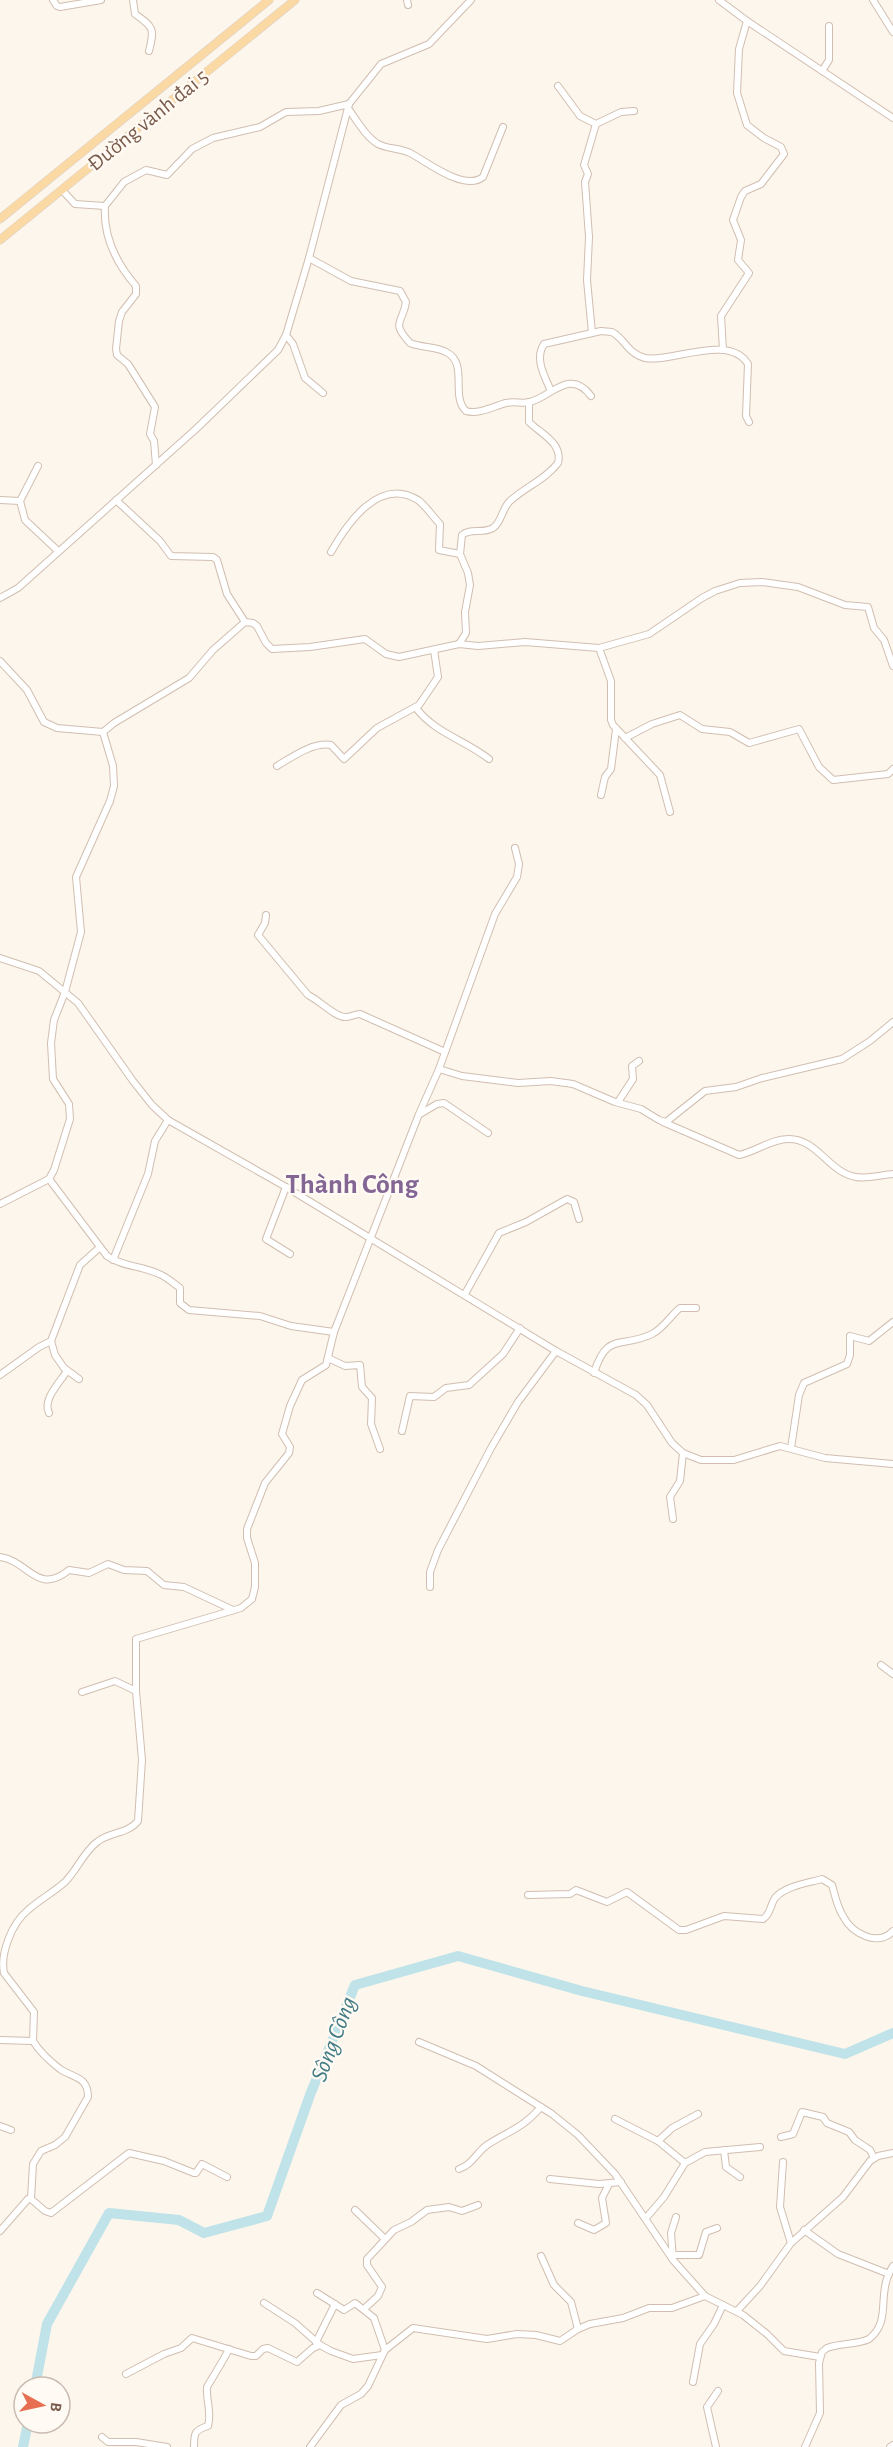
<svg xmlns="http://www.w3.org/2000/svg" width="893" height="2447" font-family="'Alegreya Sans',sans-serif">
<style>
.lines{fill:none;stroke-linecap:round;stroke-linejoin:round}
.river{stroke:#bfe3e8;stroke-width:10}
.minor-casing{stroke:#d1beb0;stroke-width:8}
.major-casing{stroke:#dad1cd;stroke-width:9}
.minor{stroke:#fff;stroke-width:6}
.major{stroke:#fbd9a5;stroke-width:8}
.labels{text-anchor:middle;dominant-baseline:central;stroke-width:4.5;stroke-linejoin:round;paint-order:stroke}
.street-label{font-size:22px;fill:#7a5c4d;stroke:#fffaf3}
.water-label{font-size:24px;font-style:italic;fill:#437c86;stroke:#fffaf3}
.district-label{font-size:28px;font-weight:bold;fill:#846695;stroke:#fffaf3}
</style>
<rect width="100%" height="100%" fill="#fdf6ec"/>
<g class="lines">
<g class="river">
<polyline points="35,2387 47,2324 109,2213 179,2220 204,2233 267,2216 310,2095 355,1985 458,1956 582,1991 845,2054 893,2033"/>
<polyline points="23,2447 28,2423"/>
</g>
<g class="minor-casing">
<g id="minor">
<polyline points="53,0 57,6 60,7 101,0"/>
<path d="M 133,0 L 135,14 C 153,27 155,28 149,51"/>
<polyline points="407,0 408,5"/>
<polyline points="719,0 747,21 893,118"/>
<polyline points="873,0 893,32"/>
<polyline points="822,71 829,60 829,26"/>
<polyline points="558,86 580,116 596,124 621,112 634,111"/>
<path d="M 347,107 C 356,119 365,136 378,144 C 387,149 400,148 410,153 C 426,161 464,192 483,177 L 503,127"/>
<polyline points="62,190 75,204 105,206 124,182 146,170 167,175 192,149 213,138 260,127 286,112 319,111 349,104"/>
<path d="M 105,206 C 103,236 117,264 136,286 L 136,294 L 122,312 L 119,321 L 116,349 L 117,355 L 128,364 L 155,407 L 150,434 L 154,441 L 156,465"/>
<path d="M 309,258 L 351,281 L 400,291 L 406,302 C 403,324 390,321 410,343 C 422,348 435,346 446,352 C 469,363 450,396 466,411 C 479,415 494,406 506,403 C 514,401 522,404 530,402 C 552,396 570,368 591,396"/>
<polyline points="592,333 587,280 589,237 585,182 588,174 584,165 596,124"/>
<polyline points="286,335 293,344 305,378 323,393"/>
<polyline points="723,350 721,316 749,273 738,260 741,240 733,220 741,197 745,191 761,184 784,154 781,147 764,138 747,125 737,93 739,49 747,21"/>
<path d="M 551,391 C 545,377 534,359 544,344 L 601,331 L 612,332 C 625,339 628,354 645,358 C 671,363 729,333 748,364 L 746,416 L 749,422"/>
<polyline points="0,500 20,501 38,466"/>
<polyline points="116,500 160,541 171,556 213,557 217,560 227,594 245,622"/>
<polyline points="20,501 25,520 58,551"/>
<path d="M 331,552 C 347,524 379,476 418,500 C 426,506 433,517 440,524 L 439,550 L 460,554"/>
<polyline points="0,598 18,588 196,429 278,350 286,335 309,258 349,104 381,64 429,44 471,0"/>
<path d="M 459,644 L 466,633 L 465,612 L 470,585 L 468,573 L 460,554 L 462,535 C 470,528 483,534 493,528 C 502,522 502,508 510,501 C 525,487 545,480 558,463 C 563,443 541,434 529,422 L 529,402"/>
<polyline points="599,648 611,681 611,720 613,725 660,775 670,812"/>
<polyline points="0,661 27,690 44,722 57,728 103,732 114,723 189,678 213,650 245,622 253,623 257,626 266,643 272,649 310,647 365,639 386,654 399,657 459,644 478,646 525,642 599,648 649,634 702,598 715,591 740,583 762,582 798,587 845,605 868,607 874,628 884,640 893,666"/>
<path d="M 416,708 C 435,733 465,740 489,759"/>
<polyline points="625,738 652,724 680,715 702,729 730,732 749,743 799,729 819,767 833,780 888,774 893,769"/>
<path d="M 277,766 C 292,757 313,742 331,745 L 344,759 L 377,728 L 419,705 L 438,677 L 434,650"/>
<polyline points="601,795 605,777 611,769 616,729"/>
<path d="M 266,915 L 265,923 L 258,935 L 308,995 C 319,1000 336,1018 346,1017 C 351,1017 355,1014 360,1014 L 445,1052"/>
<polyline points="0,958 39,971 78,1003 133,1081 152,1105 168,1120 286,1187 556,1351 636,1395 647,1405 672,1443 683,1453 701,1460 734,1460 780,1446 825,1458 893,1464"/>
<polyline points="439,1069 462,1076 518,1083 551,1081 573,1084 615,1102 641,1109 659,1120 666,1122 705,1091 736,1087 762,1078 842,1059 870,1041 893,1022"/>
<polyline points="618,1102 633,1079 632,1066 639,1061"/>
<polyline points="420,1114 437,1104 444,1103 488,1133"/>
<path d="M 663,1122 L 739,1155 C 755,1152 771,1139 788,1139 C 817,1138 829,1173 856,1177 C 867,1179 881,1175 893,1174"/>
<path d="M 49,1179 L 107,1256 C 123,1267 143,1266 159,1274 C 167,1277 173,1283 180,1288 L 180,1303 L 189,1310 L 260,1316 L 291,1326 L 334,1332"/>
<polyline points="286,1187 266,1239 290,1254"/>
<polyline points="0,1204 49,1179 54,1170 70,1119 69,1104 53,1079 51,1043 54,1020 65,992 81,932 76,877 110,801 114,786 113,766 103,732"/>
<polyline points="113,1260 148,1174 155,1141 168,1120"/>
<polyline points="465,1294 499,1233 526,1222 567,1199 574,1202 579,1219"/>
<polyline points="328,1358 345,1366 360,1365 362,1387 372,1398 371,1424 380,1449"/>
<path d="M 594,1373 C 607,1331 621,1349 652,1334 C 664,1328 670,1316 680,1308 L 696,1308"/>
<polyline points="0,1375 39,1347 51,1341"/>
<polyline points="79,1379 64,1368 55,1355 51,1341 80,1265 99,1248"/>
<path d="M 49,1413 C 42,1400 60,1382 67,1371"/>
<polyline points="402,1431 410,1396 434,1397 446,1388 469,1385 503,1354 520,1328"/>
<polyline points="791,1448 799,1395 804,1383 847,1364 850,1355 850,1336 869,1341 893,1322"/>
<polyline points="673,1519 670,1497 680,1481 683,1453"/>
<path d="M 0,1557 C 29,1561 37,1596 69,1570 L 89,1573 L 108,1564 L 124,1570 L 147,1571 L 164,1585 L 184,1587 L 233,1610"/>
<polyline points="430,1587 430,1572 438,1550 491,1448 518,1402 556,1351"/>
<polyline points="881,1665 893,1674"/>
<polyline points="82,1692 115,1681 136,1691"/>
<path d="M 528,1895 L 570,1894 L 576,1890 L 607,1902 L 627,1892 L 679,1930 L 686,1930 L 724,1916 L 763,1919 C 771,1914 770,1905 775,1898 C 785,1886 808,1883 822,1879 L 832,1885 C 835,1895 837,1907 843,1916 C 852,1934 878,1947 893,1931"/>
<polyline points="0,2040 33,2041"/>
<polyline points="419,2042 476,2066 552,2114 578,2135 615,2174 673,2260 705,2296 743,2315 767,2334 784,2351 820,2357"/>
<polyline points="615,2119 658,2141 685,2163"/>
<polyline points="0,2126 11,2130"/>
<polyline points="781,2137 793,2134 802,2112 823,2117 827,2123 849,2132 855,2140 870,2150 874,2158"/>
<polyline points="658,2141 672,2128 698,2114"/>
<polyline points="724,2150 726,2167 740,2177"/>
<polyline points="783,2162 780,2207 791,2243"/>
<path d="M 459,2169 C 472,2165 476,2153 487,2145 C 510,2130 522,2129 541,2107"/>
<polyline points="550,2179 599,2184 621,2182"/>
<path d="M 31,2199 L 33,2164 L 41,2151 L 55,2145 L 65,2137 L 88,2097 C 88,2076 73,2078 60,2069 C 51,2062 39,2051 33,2041 L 34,2012 L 4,1973 C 0,1953 12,1923 28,1910 C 39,1900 54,1892 65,1882 C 77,1870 83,1853 97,1842 C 109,1832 128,1834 138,1821 L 142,1760 L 136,1691 L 136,1639 L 241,1608 L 252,1599 L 255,1587 L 255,1563 L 247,1538 L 247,1529 L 265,1483 L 289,1453 L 290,1447 L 282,1434 L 290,1406 L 302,1380 L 326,1365 L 334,1332 L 419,1114 L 439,1069 L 495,914 L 517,877 L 519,864 L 515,848"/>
<polyline points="355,2210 385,2239"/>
<polyline points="646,2218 664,2197 685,2163 705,2152 760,2147"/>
<polyline points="578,2223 594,2230 606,2223 602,2198 609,2184"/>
<polyline points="804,2230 838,2254 889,2274"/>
<polyline points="0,2231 28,2199 31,2199 45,2211 51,2213 129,2153 164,2161 194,2173 196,2173 202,2164 227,2177"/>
<polyline points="672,2255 699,2255 706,2232 717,2228"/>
<polyline points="541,2256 554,2285 571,2302 578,2329"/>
<polyline points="673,2259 671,2233 676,2217"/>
<polyline points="317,2293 344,2310 355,2303 374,2318 385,2350"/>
<polyline points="264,2303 295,2323 320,2345 331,2351 353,2359 382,2355"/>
<polyline points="364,2309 378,2296 382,2287 367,2265 367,2259 394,2230 411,2222 427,2210 449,2207 462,2211 478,2205"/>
<polyline points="737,2311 760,2286 791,2243 843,2197 870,2161 878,2156 893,2153"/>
<polyline points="316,2342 335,2304"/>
<polyline points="126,2374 164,2354 181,2348 192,2338 251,2356 256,2356 263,2349 268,2348 297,2362 313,2348 320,2345"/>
<polyline points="693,2382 700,2344 714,2324 723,2305"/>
<polyline points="102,2437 108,2442 136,2442 167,2447"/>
<path d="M 194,2447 C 194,2434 194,2430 208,2426 C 212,2413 206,2400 207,2387 C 208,2385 226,2356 229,2349"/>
<polyline points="310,2447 341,2405 361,2394 368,2386 385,2350 413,2328 487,2339 517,2334 536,2335 560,2341 578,2329 590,2324 623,2318 649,2308 672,2308 705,2296"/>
<polyline points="716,2447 707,2407 718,2391"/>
<path d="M 805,2447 L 820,2413 L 819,2363 L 822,2352 L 827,2348 C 840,2343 856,2345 869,2339 C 893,2320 875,2294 893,2266"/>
<polyline points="890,2447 893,2445"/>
</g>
</g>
<g class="major-casing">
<g id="major">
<polyline points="0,219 269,0"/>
<polyline points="0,240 295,0"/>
</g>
</g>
<use href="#minor" class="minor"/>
<use href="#major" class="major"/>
</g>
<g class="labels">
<g class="street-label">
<text transform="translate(148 120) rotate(-39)">Đường vành đai 5</text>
</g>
<g class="water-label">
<text transform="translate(334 2039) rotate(-69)">Sông Công</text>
</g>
<g class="district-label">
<text x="352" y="1185">Thành Công</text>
</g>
</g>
<g transform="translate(42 2405) rotate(98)"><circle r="28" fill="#fffaf3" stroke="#cabbb1" stroke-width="1.5"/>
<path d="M0-4.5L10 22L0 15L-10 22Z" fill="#e76f51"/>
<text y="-9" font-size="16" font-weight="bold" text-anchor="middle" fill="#7a5c4d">B</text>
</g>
</svg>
